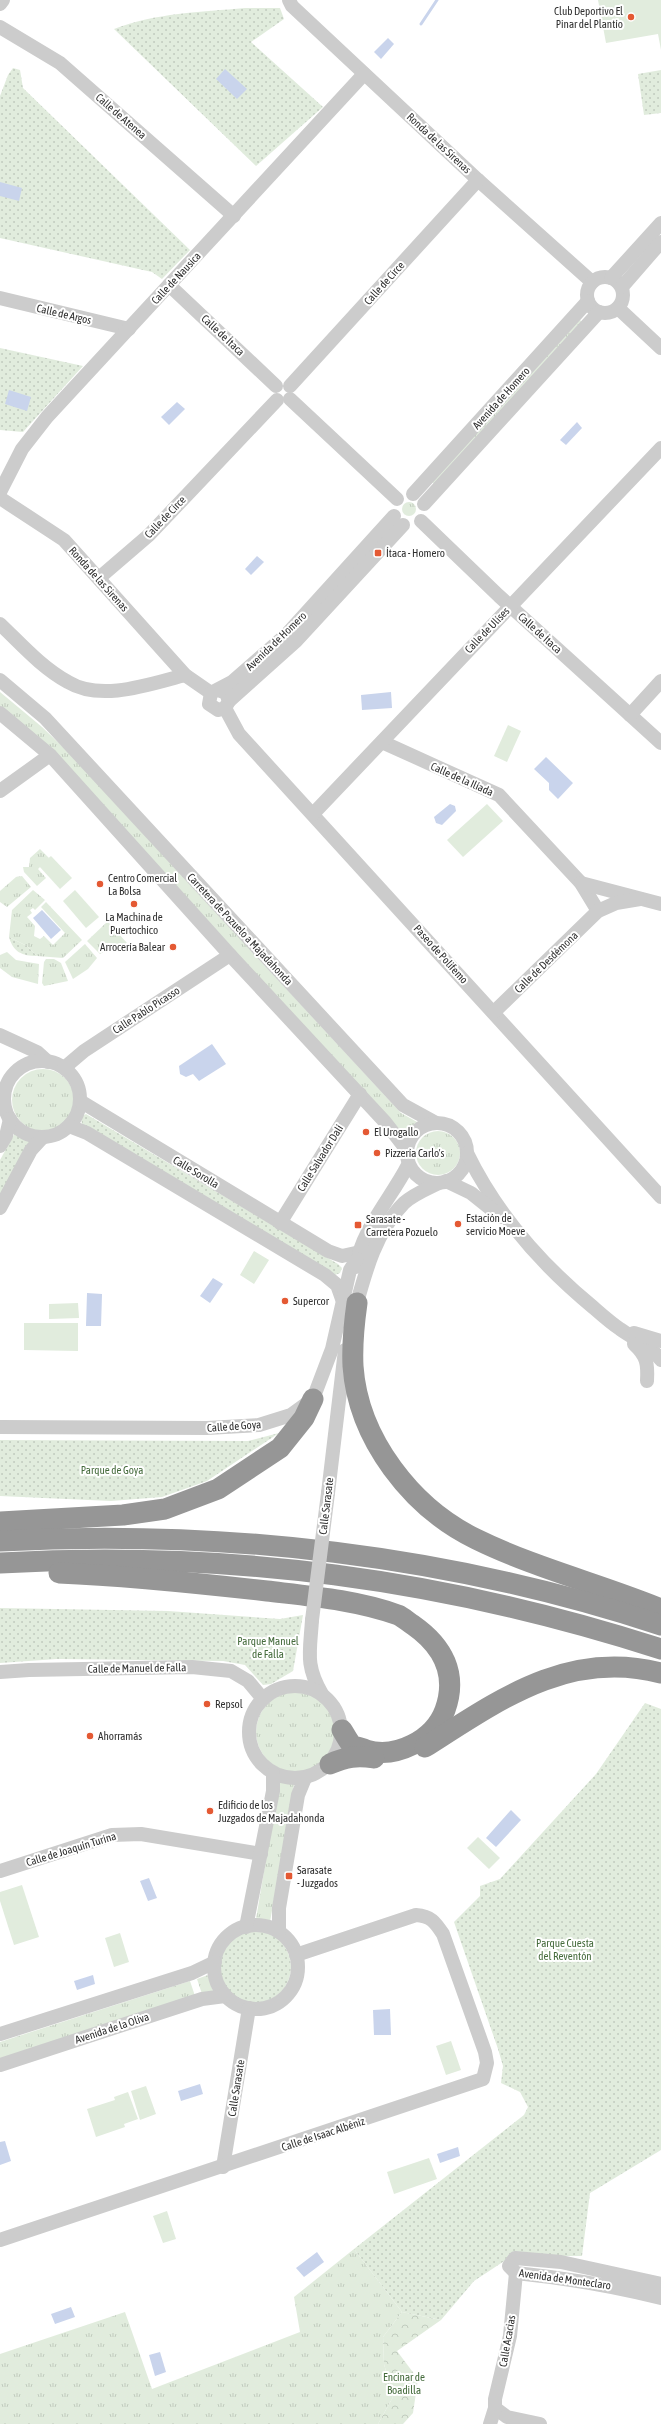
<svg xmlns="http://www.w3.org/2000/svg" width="661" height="2424" font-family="'Asap Condensed',sans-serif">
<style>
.grass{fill:url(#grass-tufts)}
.forest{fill:url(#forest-crowns)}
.park{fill:url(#park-dots)}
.pitch{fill:#e1ecdd}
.water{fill:#c9d4ec}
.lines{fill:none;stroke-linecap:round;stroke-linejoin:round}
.stream{stroke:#c9d4ec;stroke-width:3}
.minor{stroke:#ccc;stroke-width:14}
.highway{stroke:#969696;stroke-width:21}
.minor-bridge{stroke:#ccc;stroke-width:14}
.poi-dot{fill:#e45933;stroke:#fff;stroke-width:1.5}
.labels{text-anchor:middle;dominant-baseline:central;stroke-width:4;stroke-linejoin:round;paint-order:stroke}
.poi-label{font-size:11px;fill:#2f2f2f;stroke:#fff;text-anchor:start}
.street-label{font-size:11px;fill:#2f2f2f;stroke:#fff}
.park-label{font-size:11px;fill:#456b3c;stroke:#fff}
</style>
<defs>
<pattern id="grass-tufts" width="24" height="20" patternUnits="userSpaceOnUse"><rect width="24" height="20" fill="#e1ecdd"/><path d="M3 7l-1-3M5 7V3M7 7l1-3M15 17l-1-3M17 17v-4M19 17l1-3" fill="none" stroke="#c1cbbe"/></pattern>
<pattern id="forest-crowns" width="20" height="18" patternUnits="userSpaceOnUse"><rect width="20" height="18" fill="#e1ecdd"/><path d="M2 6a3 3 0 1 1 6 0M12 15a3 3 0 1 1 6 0" fill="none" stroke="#c1cbbe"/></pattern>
<pattern id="park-dots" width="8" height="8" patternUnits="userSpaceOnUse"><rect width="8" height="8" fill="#e1ecdd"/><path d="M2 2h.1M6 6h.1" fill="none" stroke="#c1cbbe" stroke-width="1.8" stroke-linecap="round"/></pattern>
</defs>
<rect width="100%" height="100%" fill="#fff"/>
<g class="grass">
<polygon points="580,320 582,322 434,484 432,482"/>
<circle cx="409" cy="509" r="7"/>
<polygon points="0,692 42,727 67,751 401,1113 417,1122 404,1135 0,707"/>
<polygon points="40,849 49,858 38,869 46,878 37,886 24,872 23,867 29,867 30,858"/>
<polygon points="22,876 31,887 7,907 0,902 0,891 16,877"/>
<polygon points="33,890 45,900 35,910 33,908 30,910 32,913 27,917 35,926 34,936 40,939 44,936 53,945 65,933 41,907 46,902 82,940 63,958 37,956 27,946 9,937 12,910"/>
<polygon points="106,923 109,923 127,943 119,950 109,949 100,954 87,941"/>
<polygon points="85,944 97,958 88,969 73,979 65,962"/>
<polygon points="7,952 16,960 39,964 38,984 12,977 0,968 0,955"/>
<polygon points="54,959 61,963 68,981 44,986 42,983 44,962 46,959"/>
<circle cx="43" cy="1100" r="31"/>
<circle cx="438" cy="1153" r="22"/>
<circle cx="296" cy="1732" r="40"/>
<polygon points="279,1782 294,1784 270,1922 256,1919"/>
<polygon points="208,1975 213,1991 202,1994 197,1979"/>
<polygon points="190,1981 195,1996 0,2060 0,2042"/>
<polygon points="354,2249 402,2312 383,2337 384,2364 393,2397 378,2424 0,2424 0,2354 125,2312 152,2389 300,2332 294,2297"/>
</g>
<polygon class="forest" points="402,2312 441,2320 397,2351 418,2379 413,2413 403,2424 378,2424 393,2397 384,2364 383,2337"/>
<g class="park">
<path d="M 245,8 L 280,8 L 284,19 L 251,42 L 323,107 L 256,166 L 114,29 C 155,13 201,12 245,8 Z"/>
<polygon points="13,68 20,70 23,88 190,250 162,279 152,272 0,238 0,96 8,75"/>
<polygon points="661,70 661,113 644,115 638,74"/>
<polygon points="0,348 83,366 23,432 0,430"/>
<path d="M 9,937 L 27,946 L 37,956 C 22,956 13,952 9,937 Z"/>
<polygon points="86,1114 338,1264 342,1268 340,1273 335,1275 82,1124 81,1117"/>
<polygon points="15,1133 30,1141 0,1197 0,1160"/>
<polygon points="279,1433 207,1481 162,1497 111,1501 0,1496 0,1440 248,1441"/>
<polygon points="0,1608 168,1611 280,1619 303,1615 293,1671 271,1684 263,1685 245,1665 223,1661 57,1659 0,1663"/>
<polygon points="645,1703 661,1709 661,2150 590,2193 582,2256 512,2256 474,2281 441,2320 402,2312 354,2249 524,2115 528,2107 520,2092 501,2083 503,2066 498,2049 454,1922 480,1896 480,1886 500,1879 596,1774"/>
<circle cx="255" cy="1967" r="36"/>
</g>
<g class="pitch">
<polygon points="598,0 661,0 661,50 658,34 606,43"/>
<polygon points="508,725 521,731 507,762 494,756"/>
<polygon points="487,804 503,821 463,857 447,840"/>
<polygon points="51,856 72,878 60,889 39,866"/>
<polygon points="75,890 99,917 86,928 63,901"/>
<polygon points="254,1251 269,1260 254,1284 240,1275"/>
<polygon points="78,1303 79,1318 49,1319 49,1304"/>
<polygon points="24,1323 78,1323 78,1351 24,1350"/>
<polygon points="478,1837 500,1858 489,1869 467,1848"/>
<polygon points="22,1885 39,1937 14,1945 0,1901 0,1892"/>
<polygon points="120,1933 129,1962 114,1967 105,1938"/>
<polygon points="451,2041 461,2070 446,2075 436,2046"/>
<polygon points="146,2086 156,2114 140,2120 131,2091"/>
<polygon points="128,2092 138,2119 124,2124 125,2127 96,2137 87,2109 115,2100 114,2097"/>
<polygon points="429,2158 437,2179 394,2194 387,2172"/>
<polygon points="167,2211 176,2239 163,2243 153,2216"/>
</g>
<g class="water">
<polygon points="388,38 394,44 381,59 374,52"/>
<polygon points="225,69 247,89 237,99 216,79"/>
<polygon points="0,182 22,188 19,201 0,196"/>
<polygon points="9,390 31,397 27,411 5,404"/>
<polygon points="177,402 185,409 169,425 161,417"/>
<polygon points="577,422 582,428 566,445 560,440"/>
<polygon points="257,556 264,562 251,575 245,569"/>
<polygon points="391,692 392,708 362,710 361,695"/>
<polygon points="546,757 573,783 558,799 549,790 549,783 534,769"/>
<polygon points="450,804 455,806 456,811 442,825 436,823 434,817"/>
<polygon points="42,910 61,930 51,939 33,918"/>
<polygon points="212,1044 226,1064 199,1081 193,1074 186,1077 180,1074 179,1066"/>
<polygon points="213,1278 223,1284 210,1303 200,1296"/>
<polygon points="87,1293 102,1294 101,1326 86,1326"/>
<polygon points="511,1810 521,1820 496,1847 486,1838"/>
<polygon points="149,1878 157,1898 148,1901 140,1881"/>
<polygon points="93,1975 95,1984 77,1990 74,1981"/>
<polygon points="390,2009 391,2035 374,2035 373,2010"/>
<polygon points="200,2084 203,2094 181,2101 178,2091"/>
<polygon points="5,2141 11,2161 0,2165 0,2142"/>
<polygon points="458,2147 460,2156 440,2163 437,2154"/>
<polygon points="317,2252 324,2262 304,2277 296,2268"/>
<polygon points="71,2307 75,2317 55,2324 51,2314"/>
<polygon points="160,2352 166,2372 155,2376 149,2355"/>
</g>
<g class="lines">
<polyline class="stream" points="421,24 437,0"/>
<g class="minor">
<polyline points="289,0 292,6 478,180 592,282"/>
<polyline points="0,4 3,0"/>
<polyline points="0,27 60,63 234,216"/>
<circle cx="605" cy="295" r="18"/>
<polyline points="611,278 661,223"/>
<polyline points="169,285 276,386"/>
<polyline points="622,287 661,242"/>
<polyline points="0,298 129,329"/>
<polyline points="618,308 661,348"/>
<polyline points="290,386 478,180"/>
<polyline points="290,399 397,499"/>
<polyline points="0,492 22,449 47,417 364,74"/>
<polyline points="413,494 588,301"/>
<polyline points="0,498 64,540 185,675 211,693"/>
<polyline points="424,504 599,312"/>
<polyline points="421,521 499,596 661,743"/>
<polyline points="99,578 149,535 277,400"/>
<path d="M 0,624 C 21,644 42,668 68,682 C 101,702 150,684 185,675"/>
<polyline points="0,680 45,718 403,1105 434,1122"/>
<polyline points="218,690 226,693 229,701 225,708 218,710 209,704 211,693 232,682 287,634 394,516"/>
<polyline points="229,701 296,641 403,525"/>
<polyline points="225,708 239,734 661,1197"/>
<polyline points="0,713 50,755 230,955 385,1122 406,1149"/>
<polyline points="630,715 661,681"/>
<polyline points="382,742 499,795 581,883 598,911"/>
<polyline points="0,791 50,755"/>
<polyline points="313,814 661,448"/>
<polyline points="581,883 661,904"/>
<polyline points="494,1012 598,911 616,903 640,899"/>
<polyline points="0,1035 37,1052 48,1062"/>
<circle cx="42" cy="1099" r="38"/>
<polyline points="64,1068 84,1051 230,955"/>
<polyline points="80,1101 328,1251 342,1256 360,1252"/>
<circle cx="437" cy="1153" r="30"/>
<polyline points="69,1126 87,1133 325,1275 337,1285 342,1299"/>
<polyline points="0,1146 6,1136 10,1119"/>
<path d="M 467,1153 C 496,1213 543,1266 594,1308 C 602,1315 611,1323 620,1329 C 634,1339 651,1346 661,1360"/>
<polyline points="446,1181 471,1193 501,1217"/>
<polyline points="0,1208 31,1150 43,1137"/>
<polyline points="280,1223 360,1094"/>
<path d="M 356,1267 C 361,1230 392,1197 408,1165"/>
<path d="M 355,1310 C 365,1273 376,1231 404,1203 C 414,1194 427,1189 439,1183"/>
<polyline points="634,1333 661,1341"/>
<path d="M 634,1344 C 647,1356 648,1364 647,1381"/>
<polyline points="0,1427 207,1428 259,1425 291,1415 313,1399 332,1349 350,1270 357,1259"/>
<polyline points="328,1493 345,1350"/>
<path d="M 312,1620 C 310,1652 305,1665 322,1694"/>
<polyline points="0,1672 29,1670 192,1667 231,1671 248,1681 263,1699"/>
<circle cx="295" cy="1732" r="46"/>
<polyline points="0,1871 112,1835 141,1834 261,1854"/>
<circle cx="256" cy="1967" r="42"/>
<polyline points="246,1927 273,1791 273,1774"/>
<polyline points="279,1932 279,1908 298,1795 305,1778"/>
<polyline points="0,2034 192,1973 215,1962"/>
<polyline points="0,2065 202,1999 225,1996"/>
<polyline points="223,2167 249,2008"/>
<path d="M 0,2240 L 483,2079 L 487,2063 L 485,2052 L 443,1934 C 435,1922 431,1916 416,1915 L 296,1955"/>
<polyline points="516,2273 510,2336 495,2399 495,2408 507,2417 540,2424"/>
<path d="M 661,2284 L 561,2262 L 515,2258 L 509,2266 L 516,2273 C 565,2278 613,2286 661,2298"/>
<polyline points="490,2424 495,2408"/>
</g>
<g class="highway">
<path d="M 357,1303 C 354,1324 352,1345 353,1366 C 358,1439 412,1508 476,1539 C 535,1568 600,1584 661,1609"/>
<polyline points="0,1522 123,1515 165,1509 218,1489 280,1448 304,1418 313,1399"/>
<path d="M 0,1541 C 223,1529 449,1555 661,1625"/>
<path d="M 0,1563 C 228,1550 444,1579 661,1649"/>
<path d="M 59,1573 C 129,1576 196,1583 267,1591 C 309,1596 357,1600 398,1615 C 403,1617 408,1622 413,1625 C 443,1646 458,1674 445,1710 C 434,1740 396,1759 366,1750 C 362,1748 355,1747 352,1745 C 348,1741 345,1734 342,1730"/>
<path d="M 425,1747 C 499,1700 568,1649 661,1673"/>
<path d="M 330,1764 C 346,1757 357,1755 374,1758"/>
</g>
<polyline class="minor-bridge" points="312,1620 328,1493"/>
</g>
<g class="poi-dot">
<circle cx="631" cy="17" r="4"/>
<rect x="374" y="549" width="8" height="8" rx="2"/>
<circle cx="100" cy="884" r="4"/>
<circle cx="134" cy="904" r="4"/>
<circle cx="173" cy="947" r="4"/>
<circle cx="366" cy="1132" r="4"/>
<circle cx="377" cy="1153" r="4"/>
<circle cx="458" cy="1224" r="4"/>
<rect x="354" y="1221" width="8" height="8" rx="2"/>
<circle cx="285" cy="1301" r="4"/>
<circle cx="207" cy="1704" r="4"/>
<circle cx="90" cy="1736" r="4"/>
<circle cx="210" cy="1811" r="4"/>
<rect x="285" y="1872" width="8" height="8" rx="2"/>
</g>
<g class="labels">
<g class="poi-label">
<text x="623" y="11" text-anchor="end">Club Deportivo El<tspan x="623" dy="13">Pinar del Plantío</tspan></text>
<text x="386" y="553">Ítaca - Homero</text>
<text x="108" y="878">Centro Comercial<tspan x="108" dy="13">La Bolsa</tspan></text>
<text x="134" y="917" text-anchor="middle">La Machina de<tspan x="134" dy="13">Puertochico</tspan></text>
<text x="165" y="947" text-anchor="end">Arrocería Balear</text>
<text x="374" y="1132">El Urogallo</text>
<text x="385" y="1153">Pizzería Carlo's</text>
<text x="466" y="1218">Estación de<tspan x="466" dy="13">servicio Moeve</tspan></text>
<text x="366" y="1219">Sarasate -<tspan x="366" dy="13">Carretera Pozuelo</tspan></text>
<text x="293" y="1301">Supercor</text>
<text x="215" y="1704">Repsol</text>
<text x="98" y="1736">Ahorramás</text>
<text x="218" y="1805">Edificio de los<tspan x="218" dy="13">Juzgados de Majadahonda</tspan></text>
<text x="297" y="1870">Sarasate<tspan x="297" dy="13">- Juzgados</tspan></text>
</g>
<g class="street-label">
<text transform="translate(121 116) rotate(41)">Calle de Atenea</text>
<text transform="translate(439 143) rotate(43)">Ronda de las Sirenas</text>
<text transform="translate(176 278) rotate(-47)">Calle de Nausica</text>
<text transform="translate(384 283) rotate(-48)">Calle de Circe</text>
<text transform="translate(64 314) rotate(13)">Calle de Argos</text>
<text transform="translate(223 335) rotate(43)">Calle de Ítaca</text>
<text transform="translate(501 398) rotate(-48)">Avenida de Homero</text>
<text transform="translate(165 517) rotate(-46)">Calle de Circe</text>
<text transform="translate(99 579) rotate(48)">Ronda de las Sirenas</text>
<text transform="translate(487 630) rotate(-46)">Calle de Ulises</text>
<text transform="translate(540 633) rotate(42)">Calle de Ítaca</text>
<text transform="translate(276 641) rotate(-44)">Avenida de Homero</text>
<text transform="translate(462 779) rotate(24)">Calle de la Ilíada</text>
<text transform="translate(240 929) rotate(47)">Carretera de Pozuelo a Majadahonda</text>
<text transform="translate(441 954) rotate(48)">Paseo de Polifemo</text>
<text transform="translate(546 962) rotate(-44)">Calle de Desdémona</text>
<text transform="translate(146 1010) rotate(-33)">Calle Pablo Picasso</text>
<text transform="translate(320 1158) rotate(-58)">Calle Salvador Dalí</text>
<text transform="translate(196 1172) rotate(31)">Calle Sorolla</text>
<text transform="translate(234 1426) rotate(-4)">Calle de Goya</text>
<text transform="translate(326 1506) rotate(-83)">Calle Sarasate</text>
<text transform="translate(137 1668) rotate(-1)">Calle de Manuel de Falla</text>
<text transform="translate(71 1849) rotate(-17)">Calle de Joaquín Turina</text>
<text transform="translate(112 2028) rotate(-18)">Avenida de la Oliva</text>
<text transform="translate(236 2088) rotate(-81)">Calle Sarasate</text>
<text transform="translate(323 2134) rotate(-18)">Calle de Isaac Albéniz</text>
<text transform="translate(565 2279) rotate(8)">Avenida de Monteclaro</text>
<text transform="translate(507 2341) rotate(-80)">Calle Acacias</text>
</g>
<g class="park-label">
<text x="112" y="1470">Parque de Goya</text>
<text x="268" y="1641">Parque Manuel<tspan x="268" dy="13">de Falla</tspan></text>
<text x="565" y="1943">Parque Cuesta<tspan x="565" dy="13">del Reventón</tspan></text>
<text x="404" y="2377">Encinar de<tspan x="404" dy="13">Boadilla</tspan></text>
</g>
</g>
</svg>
